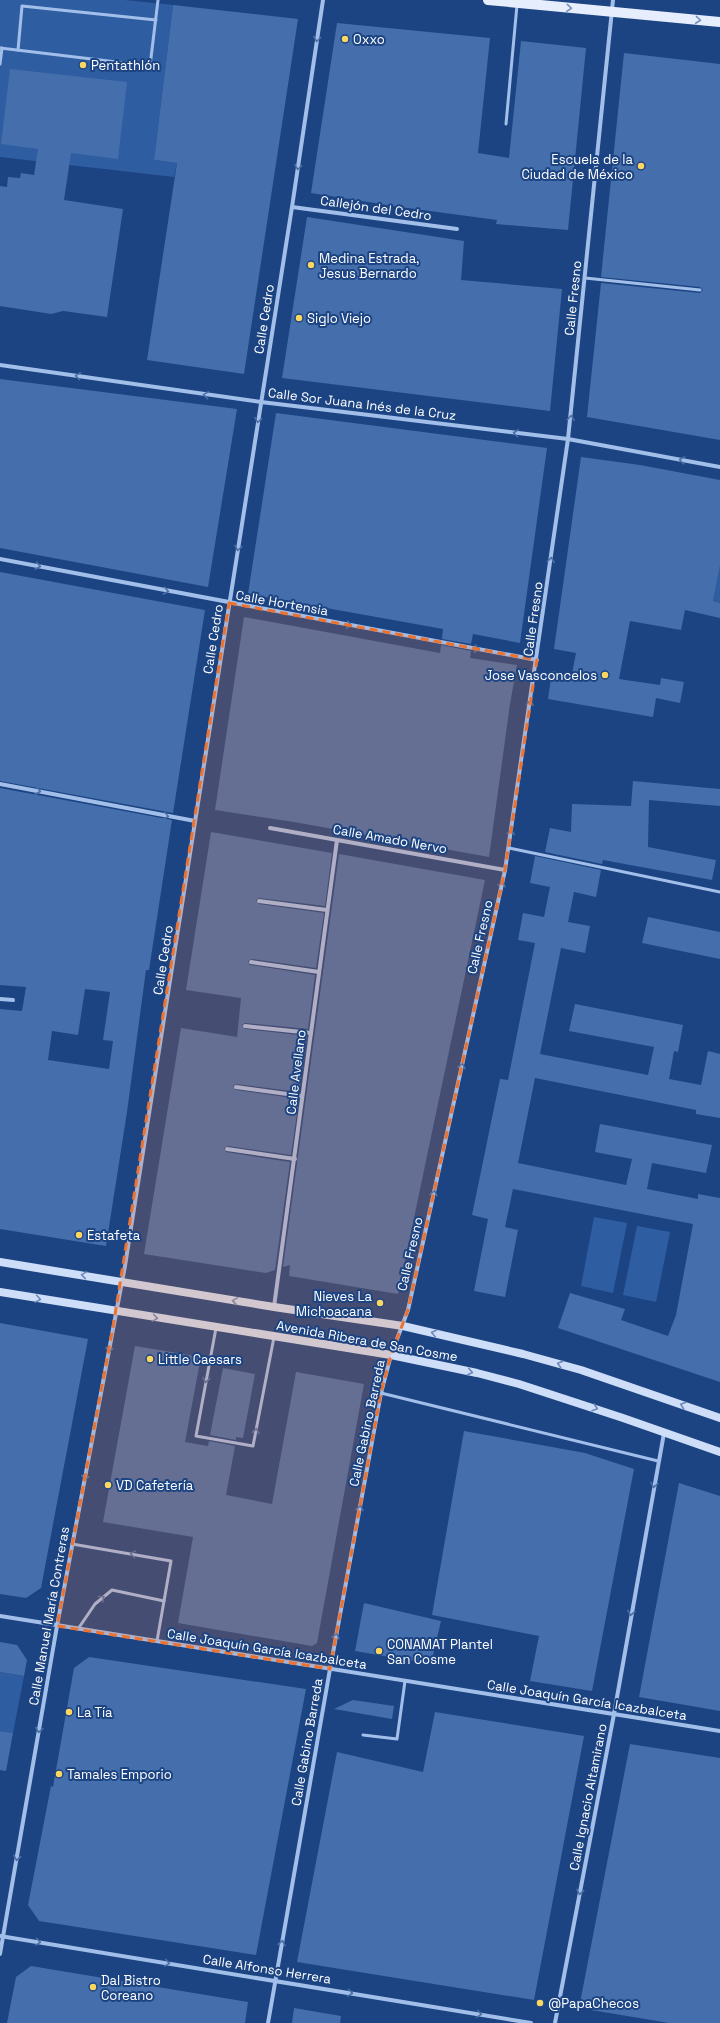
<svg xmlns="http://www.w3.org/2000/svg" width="720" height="2023" font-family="'Space Grotesk',sans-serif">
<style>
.green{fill:#2f5da2}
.building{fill:#446eac;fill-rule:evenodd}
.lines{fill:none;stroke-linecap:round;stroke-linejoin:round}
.lane{stroke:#a2bfea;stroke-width:3}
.street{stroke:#a2bfea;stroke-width:4}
.secondary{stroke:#cedef8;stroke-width:8}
.primary{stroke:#e6eefe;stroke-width:10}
.oneway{stroke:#7790ba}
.oneway2{stroke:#4b6fa7}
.oneway3{stroke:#6c89b8}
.marked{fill:#eb7230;fill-opacity:0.2;stroke:#eb7230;stroke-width:3;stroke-dasharray:8 5;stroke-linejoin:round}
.poi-dot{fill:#fbd660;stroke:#1c4483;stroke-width:1.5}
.labels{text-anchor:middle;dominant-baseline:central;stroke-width:4;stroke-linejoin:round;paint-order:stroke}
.poi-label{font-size:13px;fill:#fff;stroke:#1c4483;text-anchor:start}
.street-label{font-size:13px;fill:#fff;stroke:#1c4483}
</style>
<rect width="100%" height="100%" fill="#1c4483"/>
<g class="green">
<polygon points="0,0 125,0 173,5 154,160 177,163 174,177 0,157"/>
<polygon points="720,566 720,603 713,601"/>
<polygon points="594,1217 627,1223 613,1293 581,1286"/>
<polygon points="637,1226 670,1232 656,1302 623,1295"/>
<polygon points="0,1672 24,1676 13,1733 0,1731"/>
</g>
<g class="building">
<polygon points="173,5 298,19 244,374 147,360 177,163 154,160"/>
<polygon points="337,23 490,38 478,153 509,158 521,41 586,48 568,230 496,224 497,220 400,207 311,193"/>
<polygon points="624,53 720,64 720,440 587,417 601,283 700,293 703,290 700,287 601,277"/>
<polygon points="10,69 127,82 118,159 71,153 64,200 123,209 107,317 63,311 51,314 0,306 0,186 7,187 8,177 20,178 21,173 34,175 38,149 1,144"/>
<polygon points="307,217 464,241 461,280 562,289 550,411 282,378"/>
<polygon points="0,379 237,409 208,587 0,548"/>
<polygon points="276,413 547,448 520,643 473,634 471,644 442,639 443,629 248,594"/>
<polygon points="581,457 640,465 720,480 720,566 713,601 720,603 720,618 685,610 681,630 630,621 619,679 660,685 661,678 684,682 680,703 656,698 653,717 548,699 552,671 572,674 576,653 554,649"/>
<polygon points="0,572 205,610 173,813 0,781"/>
<polygon points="244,617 440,653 441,645 471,651 470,658 517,665 510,704 489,857 294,822 215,810"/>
<polygon points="633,781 720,789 720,806 649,800 648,847 716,860 712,880 603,860 602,864 545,852 550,828 571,832 572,804 631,806"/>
<path d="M 0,788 L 172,820 L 149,970 L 146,970 L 127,1112 L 106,1246 L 0,1229 L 0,1009 L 22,1011 L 26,987 L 0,985 ZM 85,989 L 110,992 L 103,1040 L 113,1041 L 109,1069 L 48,1060 L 52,1031 L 78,1035 Z"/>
<polygon points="211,832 332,853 325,906 259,898 256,900 259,904 324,913 316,968 252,959 248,961 250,965 315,975 308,1029 245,1023 242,1025 245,1029 307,1036 299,1092 236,1084 233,1086 236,1090 299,1099 291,1155 228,1146 224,1148 226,1152 290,1162 275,1270 266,1273 144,1254 181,1028 237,1037 241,998 186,990"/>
<polygon points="339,854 485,880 398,1294 289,1276 290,1265 283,1267"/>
<polygon points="535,856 601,870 596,897 574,892 568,922 590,926 585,953 561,948 540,1054 648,1075 654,1047 569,1031 575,1004 683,1025 678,1052 674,1051 669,1079 701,1085 708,1051 720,1054 720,1118 696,1114 696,1110 535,1078 518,1163 626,1185 632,1159 595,1152 600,1124 712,1145 706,1173 652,1163 647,1189 698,1199 698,1194 720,1198 720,1382 558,1328 570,1293 625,1309 621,1320 668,1336 676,1315 693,1224 513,1189 505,1227 518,1230 505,1297 474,1291 488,1219 472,1215 500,1079 508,1080 535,943 518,940 523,913 544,917 550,887 530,883"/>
<polygon points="648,917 720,932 720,959 642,943"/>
<polygon points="0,1323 88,1339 41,1588 26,1598 0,1594"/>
<polygon points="135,1346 201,1357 185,1442 208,1446 209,1441 235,1446 226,1495 272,1504 296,1372 364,1384 317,1643 312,1646 178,1623 193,1537 103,1522"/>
<polygon points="223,1368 255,1374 243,1438 236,1437 236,1440 210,1435"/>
<polygon points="464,1431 585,1453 634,1469 592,1691 530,1681 539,1636 432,1615"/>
<polygon points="679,1483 720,1496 720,1711 639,1697"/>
<polygon points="364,1603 441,1621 431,1664 355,1651"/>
<polygon points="0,1642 17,1645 27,1660 24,1676 0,1672"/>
<polygon points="89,1657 306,1689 256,1955 39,1921 28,1905 51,1786 53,1787 74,1668"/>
<polygon points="353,1700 394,1706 392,1719 334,1709"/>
<polygon points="435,1712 584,1736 534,2000 297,1962 337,1752 423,1772"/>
<polygon points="0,1731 13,1733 6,1771 0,1770"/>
<polygon points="630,1744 720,1758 720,2023 669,2023 579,2008"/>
<polygon points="31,1966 248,2002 245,2023 7,2023 16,1977"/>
<polygon points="294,2008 341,2016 340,2023 292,2023"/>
</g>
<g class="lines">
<g class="lane">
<polyline points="0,48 150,66 158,0"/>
<polyline points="18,50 22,6 156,20"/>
<polyline points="0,64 2,48"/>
<polyline points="506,124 517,5"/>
<polyline points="585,278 700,290"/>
<polyline points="509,848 720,892"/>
<polyline points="216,1328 196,1436 253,1446 274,1337"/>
<polyline points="381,1393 658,1461"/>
<polyline points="72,1544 171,1561 157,1641"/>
<polyline points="78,1629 95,1604 112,1590 164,1601"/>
<polyline points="363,1735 397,1739 405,1681"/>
</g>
<g class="street">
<polyline points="292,207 457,229"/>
<polyline points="0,365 261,402 568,439 720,467"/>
<polyline points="0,559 537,660"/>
<polyline points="0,784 195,821"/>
<polyline points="270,828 505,870"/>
<polyline points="259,901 327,910"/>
<polyline points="251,962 319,972"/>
<polyline points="0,999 13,1000"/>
<polyline points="245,1026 311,1033"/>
<polyline points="236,1087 302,1096"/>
<polyline points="227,1149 295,1159"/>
<polyline points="274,1307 337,840"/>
<polyline points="0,1616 720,1731"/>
<polyline points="0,1936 531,2023"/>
<polyline points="0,1954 57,1626 125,1266 292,207 323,0"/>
<polyline points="268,2023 330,1669 381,1393 391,1355 408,1310 505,870 568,439 613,0"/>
<polyline points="555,2023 614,1714 664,1433"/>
</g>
<g class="secondary">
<polyline points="0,1262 274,1307 403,1326 523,1354 581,1370 720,1418"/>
<polyline points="0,1292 391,1355 477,1373 519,1384 623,1418 720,1452"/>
</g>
<polyline class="primary" points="488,0 720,22"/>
</g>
<defs><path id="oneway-chevron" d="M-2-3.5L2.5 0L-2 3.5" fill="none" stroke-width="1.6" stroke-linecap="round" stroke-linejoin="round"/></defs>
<g class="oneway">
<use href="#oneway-chevron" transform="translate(569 8) rotate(5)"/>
<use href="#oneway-chevron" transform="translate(698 20) rotate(6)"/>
</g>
<g class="oneway2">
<use href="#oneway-chevron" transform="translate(317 39) rotate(98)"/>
<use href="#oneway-chevron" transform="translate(298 167) rotate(98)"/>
<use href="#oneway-chevron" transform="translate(78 376) rotate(-172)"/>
<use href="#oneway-chevron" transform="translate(206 395) rotate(-172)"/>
<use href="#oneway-chevron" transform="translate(571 418) rotate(-84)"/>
<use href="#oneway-chevron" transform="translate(258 420) rotate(99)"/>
<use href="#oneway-chevron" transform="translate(516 433) rotate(-173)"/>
<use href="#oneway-chevron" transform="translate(682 460) rotate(-170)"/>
<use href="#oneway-chevron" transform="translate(238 548) rotate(99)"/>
<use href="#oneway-chevron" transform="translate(551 560) rotate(-82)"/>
<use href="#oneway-chevron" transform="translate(38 566) rotate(11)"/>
<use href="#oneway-chevron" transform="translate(166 591) rotate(11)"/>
<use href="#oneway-chevron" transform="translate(349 625) rotate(10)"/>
<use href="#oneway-chevron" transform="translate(477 649) rotate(10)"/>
<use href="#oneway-chevron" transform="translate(530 703) rotate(-82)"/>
<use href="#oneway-chevron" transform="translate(38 791) rotate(11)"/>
<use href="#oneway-chevron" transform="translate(166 816) rotate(11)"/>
<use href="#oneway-chevron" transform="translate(511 832) rotate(-82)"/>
<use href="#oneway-chevron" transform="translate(502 884) rotate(-77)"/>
<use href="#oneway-chevron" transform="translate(462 1066) rotate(-77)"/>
<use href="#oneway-chevron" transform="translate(434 1193) rotate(-77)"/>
<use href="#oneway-chevron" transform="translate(109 1350) rotate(101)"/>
<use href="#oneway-chevron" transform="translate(206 1380) rotate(100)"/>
<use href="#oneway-chevron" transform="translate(256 1431) rotate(-79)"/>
<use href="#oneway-chevron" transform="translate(85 1478) rotate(101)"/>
<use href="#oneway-chevron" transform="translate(654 1485) rotate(100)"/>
<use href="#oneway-chevron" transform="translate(360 1508) rotate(-79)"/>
<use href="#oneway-chevron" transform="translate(133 1554) rotate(-170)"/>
<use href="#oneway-chevron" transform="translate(102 1598) rotate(-39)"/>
<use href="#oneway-chevron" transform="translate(631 1613) rotate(100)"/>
<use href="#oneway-chevron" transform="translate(336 1636) rotate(-79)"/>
<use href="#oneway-chevron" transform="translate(39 1730) rotate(100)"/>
<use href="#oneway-chevron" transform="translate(17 1858) rotate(100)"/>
<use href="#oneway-chevron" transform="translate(580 1892) rotate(101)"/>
<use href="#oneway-chevron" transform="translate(38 1942) rotate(9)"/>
<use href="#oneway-chevron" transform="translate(282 1943) rotate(-80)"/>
<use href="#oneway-chevron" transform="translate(167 1963) rotate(9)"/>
<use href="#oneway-chevron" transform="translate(350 1993) rotate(9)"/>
<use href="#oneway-chevron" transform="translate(479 2014) rotate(9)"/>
</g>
<g class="oneway3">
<use href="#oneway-chevron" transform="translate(84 1275) rotate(-171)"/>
<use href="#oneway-chevron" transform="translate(38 1299) rotate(10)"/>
<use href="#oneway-chevron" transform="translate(235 1301) rotate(-171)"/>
<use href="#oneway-chevron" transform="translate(155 1318) rotate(9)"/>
<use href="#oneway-chevron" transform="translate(434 1333) rotate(-168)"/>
<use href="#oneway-chevron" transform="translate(560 1364) rotate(-164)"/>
<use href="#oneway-chevron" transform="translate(470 1372) rotate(12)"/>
<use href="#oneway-chevron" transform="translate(683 1405) rotate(-161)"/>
<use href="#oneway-chevron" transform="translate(595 1408) rotate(18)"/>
</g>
<path class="marked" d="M 229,603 L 537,660 L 505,870 L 408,1310 L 391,1355 L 381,1393 L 330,1669 L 57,1626 L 113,1327 Z"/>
<g class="poi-dot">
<circle cx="345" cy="39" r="4"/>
<circle cx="83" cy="65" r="4"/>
<circle cx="641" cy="166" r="4"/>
<circle cx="311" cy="265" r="4"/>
<circle cx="299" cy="318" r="4"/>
<circle cx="605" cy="675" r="4"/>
<circle cx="79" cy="1235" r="4"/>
<circle cx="380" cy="1303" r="4"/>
<circle cx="150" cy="1359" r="4"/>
<circle cx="108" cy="1485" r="4"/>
<circle cx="379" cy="1651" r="4"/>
<circle cx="69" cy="1712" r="4"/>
<circle cx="59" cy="1774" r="4"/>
<circle cx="93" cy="1987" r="4"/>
<circle cx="540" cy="2003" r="4"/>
</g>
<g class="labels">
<g class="poi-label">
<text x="353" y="39">Oxxo</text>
<text x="91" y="65">Pentathlón</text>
<text x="633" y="159" text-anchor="end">Escuela de la<tspan x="633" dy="15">Ciudad de México</tspan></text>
<text x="319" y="258">Medina Estrada,<tspan x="319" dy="15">Jesus Bernardo</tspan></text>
<text x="307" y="318">Siglo Viejo</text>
<text x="597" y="675" text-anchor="end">Jose Vasconcelos</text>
<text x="87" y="1235">Estafeta</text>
<text x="372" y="1296" text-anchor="end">Nieves La<tspan x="372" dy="15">Michoacana</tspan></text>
<text x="158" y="1359">Little Caesars</text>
<text x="116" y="1485">VD Cafetería</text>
<text x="387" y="1644">CONAMAT Plantel<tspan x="387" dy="15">San Cosme</tspan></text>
<text x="77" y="1712">La Tía</text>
<text x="67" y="1774">Tamales Emporio</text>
<text x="101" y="1980">Dal Bistro<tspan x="101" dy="15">Coreano</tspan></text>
<text x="548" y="2003">@PapaChecos</text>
</g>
<g class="street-label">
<text transform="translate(376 208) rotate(8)">Callejón del Cedro</text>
<text transform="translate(573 298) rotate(-84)">Calle Fresno</text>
<text transform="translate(264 319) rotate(-81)">Calle Cedro</text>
<text transform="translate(362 404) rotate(7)">Calle Sor Juana Inés de la Cruz</text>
<text transform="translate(282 603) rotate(10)">Calle Hortensia</text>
<text transform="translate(533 619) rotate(-82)">Calle Fresno</text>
<text transform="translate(213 639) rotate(-81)">Calle Cedro</text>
<text transform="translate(390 839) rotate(10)">Calle Amado Nervo</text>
<text transform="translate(480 937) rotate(-77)">Calle Fresno</text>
<text transform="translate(163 960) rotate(-81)">Calle Cedro</text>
<text transform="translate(296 1072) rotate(-83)">Calle Avellano</text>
<text transform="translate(410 1254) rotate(-77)">Calle Fresno</text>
<text transform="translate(367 1341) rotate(10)">Avenida Ribera de San Cosme</text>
<text transform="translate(367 1423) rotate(-78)">Calle Gabino Barreda</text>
<text transform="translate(49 1616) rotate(-80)">Calle Manuel María Contreras</text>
<text transform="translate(267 1649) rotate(9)">Calle Joaquín García Icazbalceta</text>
<text transform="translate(587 1700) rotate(9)">Calle Joaquín García Icazbalceta</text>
<text transform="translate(307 1742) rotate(-80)">Calle Gabino Barreda</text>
<text transform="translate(588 1797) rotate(-79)">Calle Ignacio Altamirano</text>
<text transform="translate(267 1969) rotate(9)">Calle Alfonso Herrera</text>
</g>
</g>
</svg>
